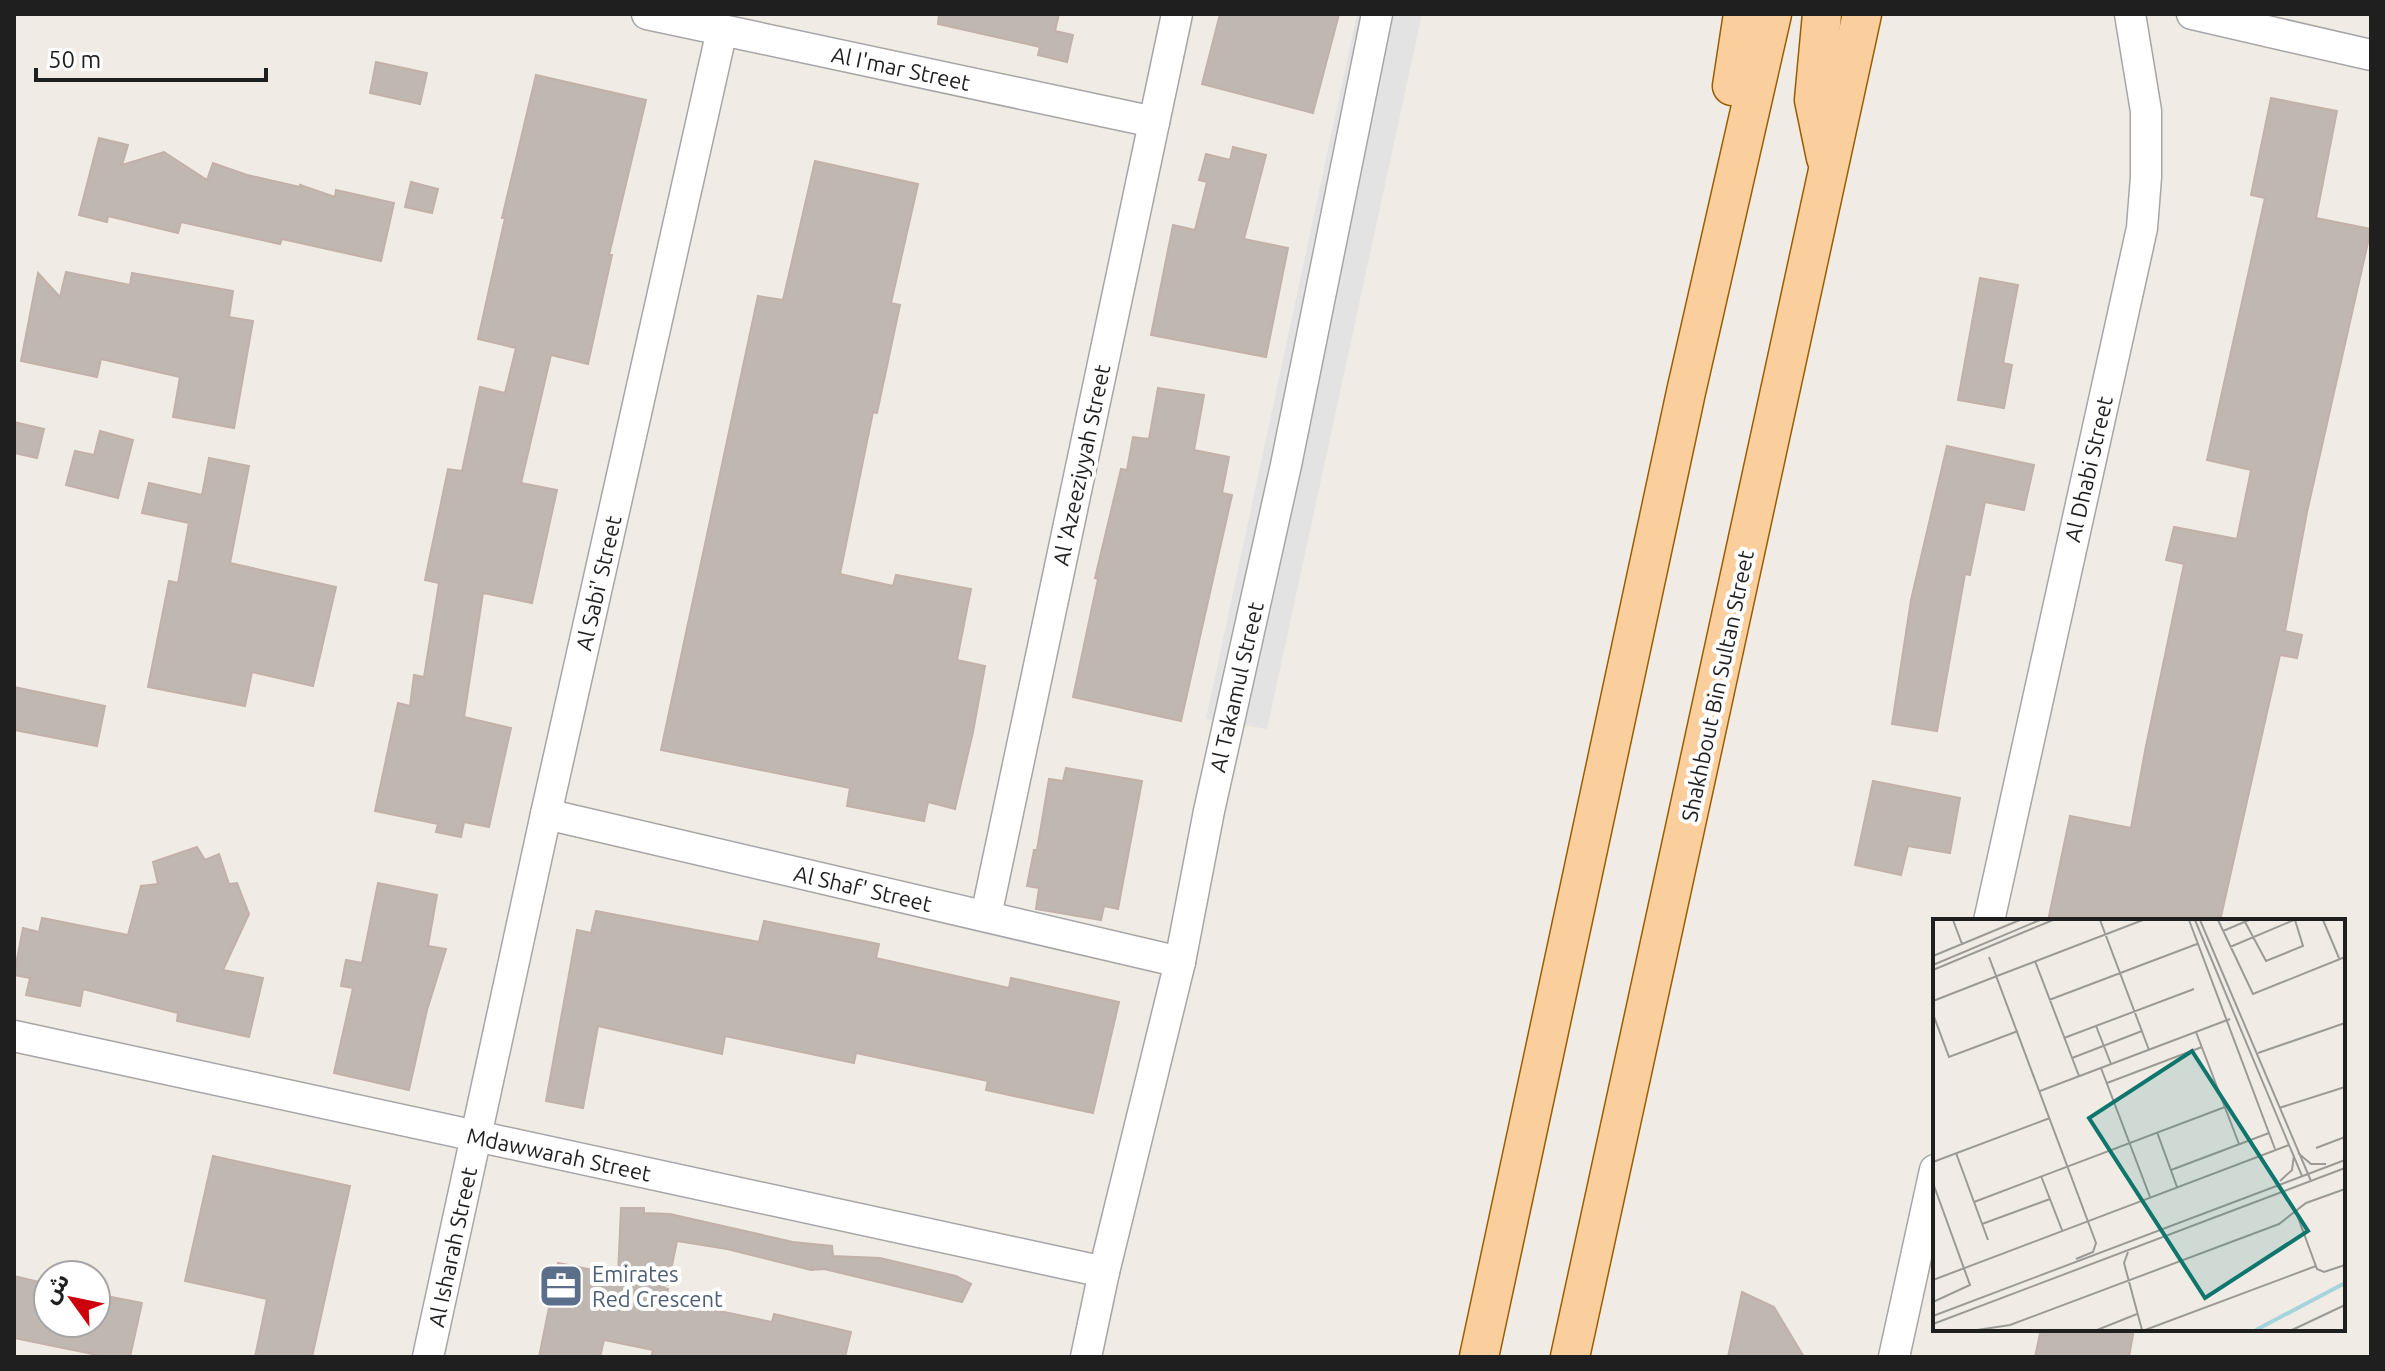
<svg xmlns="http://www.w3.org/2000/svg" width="2385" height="1371" font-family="Ubuntu,'Noto Sans Arabic',sans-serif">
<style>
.parking{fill:#e3e3e3}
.building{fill:#c0b7b1;stroke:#c1b1a8;stroke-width:2}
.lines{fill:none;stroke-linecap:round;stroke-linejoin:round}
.minor-casing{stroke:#a6a6a6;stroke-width:33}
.major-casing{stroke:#995e01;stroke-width:41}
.minor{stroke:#fff;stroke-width:30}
.major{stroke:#fbce9e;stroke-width:38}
.labels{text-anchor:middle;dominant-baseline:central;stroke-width:8;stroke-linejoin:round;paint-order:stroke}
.street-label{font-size:22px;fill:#1f1f1f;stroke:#fff}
.service-label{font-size:22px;fill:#4e5e75;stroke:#fff;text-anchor:start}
.inset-river{fill:none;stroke:#a6d4dd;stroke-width:4}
.inset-road{fill:none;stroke:#9c9a96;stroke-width:2}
.view{fill:#0f766e;fill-opacity:0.15;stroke:#0f766e;stroke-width:4}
.inset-edge{fill:none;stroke:#1f1f1f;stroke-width:4}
</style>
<rect width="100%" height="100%" fill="#f0ece5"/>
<polygon class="parking" points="1357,14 1422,14 1267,729 1206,719"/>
<g class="building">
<polygon points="939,14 1059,14 1055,31 1073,35 1067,62 1038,55 1040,47 938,24"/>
<polygon points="1220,14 1339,14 1313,113 1202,84"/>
<polygon points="376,62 427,73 420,104 370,93"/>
<polygon points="536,75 646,100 609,255 612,255 588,364 551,355 521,483 557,490 532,603 483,593 464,717 511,728 489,827 464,822 461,837 436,832 438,824 375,811 398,703 410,706 414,675 424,677 439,583 425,580 448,469 462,471 480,387 505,393 516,348 478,339 505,218 502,218"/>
<polygon points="2271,98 2337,111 2316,218 2371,229 2307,512 2285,631 2302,635 2297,658 2280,655 2220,921 2048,921 2070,816 2131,828 2145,751 2184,564 2166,560 2174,527 2237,539 2251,470 2207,460 2265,198 2251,195"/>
<polygon points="99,138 128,145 122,165 164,152 207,180 213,163 247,175 300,187 300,185 335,197 336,190 394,203 381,261 282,239 280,244 181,222 178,233 108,216 107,222 79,215"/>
<polygon points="1233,147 1266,155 1244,239 1288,248 1266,357 1151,335 1173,225 1195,230 1207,182 1199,180 1206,154 1230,160"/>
<polygon points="815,161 918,184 891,303 900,305 877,413 873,412 840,574 893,586 896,575 971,589 957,660 985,666 973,732 955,809 928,802 924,821 847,806 850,788 661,750 758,296 783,300"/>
<polygon points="411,182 438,189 432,213 405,207"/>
<polygon points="66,272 130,285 132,273 233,291 229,317 253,321 234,428 173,417 180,377 101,359 97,377 21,361 38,273 60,297"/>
<polygon points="1980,278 2018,285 2003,363 2012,365 2004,408 1958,400"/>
<polygon points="1158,388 1204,395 1194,450 1229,457 1222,493 1232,495 1181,721 1073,697 1098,579 1095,578 1121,469 1127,470 1133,437 1149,439"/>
<polygon points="14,422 44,429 37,458 14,453"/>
<polygon points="100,431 133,440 118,498 66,485 75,451 94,455"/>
<polygon points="1947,446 2034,465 2024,510 1985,502 1970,575 1965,574 1937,731 1892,724 1911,600"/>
<polygon points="209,458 249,466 230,563 336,587 313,686 252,672 245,706 148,687 169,581 178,583 189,523 142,513 149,483 202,495"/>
<polygon points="14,687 105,706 97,746 14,730"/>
<polygon points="1066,768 1142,781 1118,909 1104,906 1101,920 1036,909 1039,888 1027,886 1034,850 1037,850 1049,779 1063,781"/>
<polygon points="1873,781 1960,798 1950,853 1908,846 1901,875 1855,865"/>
<polygon points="197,847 205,860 219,854 229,884 237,883 249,914 223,970 263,978 249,1037 177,1021 178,1013 83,989 80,1006 26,995 30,978 14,975 23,928 39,932 42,918 128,935 141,886 158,884 153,862"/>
<polygon points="378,883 437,895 428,946 446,949 427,1010 409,1090 334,1073 353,988 341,986 346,960 362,963"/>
<polygon points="596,911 759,942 764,921 879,944 876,958 1009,988 1011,978 1119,1002 1093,1113 986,1090 988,1081 856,1053 854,1063 725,1036 722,1054 598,1026 583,1108 546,1101 577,930 591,933"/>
<polygon points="213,1156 350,1186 312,1357 255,1357 267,1299 185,1281"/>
<polygon points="621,1208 644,1208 644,1213 670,1214 793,1242 832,1246 833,1256 880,1258 956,1276 971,1284 962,1302 824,1269 811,1270 727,1249 677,1241 668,1285 658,1286 668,1289 666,1300 772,1322 774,1314 851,1332 845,1357 651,1357 653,1350 604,1340 600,1357 539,1357 558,1263 618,1275"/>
<polygon points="14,1276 48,1284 48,1323 96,1323 96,1294 142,1303 130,1357 107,1357 14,1338"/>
<polygon points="1742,1292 1774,1307 1804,1357 1728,1357"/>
<polygon points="2041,1329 2134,1329 2129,1357 2035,1357"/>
</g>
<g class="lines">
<g class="minor-casing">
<g id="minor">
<polyline points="647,14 1154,122"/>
<polyline points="2192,14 2371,55"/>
<polyline points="546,814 1180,962"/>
<polyline points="986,916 1177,14"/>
<polyline points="1989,921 2142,228 2146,177 2146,111 2130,14"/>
<polyline points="14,1036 1104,1272"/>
<polyline points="428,1357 546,814 722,30"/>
<polyline points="1086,1357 1104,1272 1180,962 1209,811 1286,465 1377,14"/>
<polyline points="1894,1357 1935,1170"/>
</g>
</g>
<g class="major-casing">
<g id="major">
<polyline points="1822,14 1814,100 1826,158"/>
<polyline points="1732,86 1743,14"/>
<polyline points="1479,1357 1686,392 1772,14"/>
<polyline points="1570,1357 1862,14"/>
</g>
</g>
<use href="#minor" class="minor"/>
<use href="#major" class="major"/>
</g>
<defs>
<g id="office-square" transform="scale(2.3)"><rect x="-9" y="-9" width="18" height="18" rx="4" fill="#5c6f8a" stroke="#fff"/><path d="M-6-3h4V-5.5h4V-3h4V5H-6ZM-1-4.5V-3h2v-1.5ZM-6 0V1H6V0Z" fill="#fff"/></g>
</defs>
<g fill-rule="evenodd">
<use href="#office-square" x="561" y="1286"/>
</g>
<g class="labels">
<g class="street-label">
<text transform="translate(901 68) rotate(12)">Al I'mar Street</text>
<text transform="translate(1081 465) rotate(-78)">Al 'Azeeziyyah Street</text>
<text transform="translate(2088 469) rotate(-77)">Al Dhabi Street</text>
<text transform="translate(598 583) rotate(-77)">Al Sabi' Street</text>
<text transform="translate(1717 686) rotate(-78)">Shakhbout Bin Sultan Street</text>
<text transform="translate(1236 687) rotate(-77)">Al Takamul Street</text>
<text transform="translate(863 888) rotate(13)">Al Shaf' Street</text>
<text transform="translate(559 1154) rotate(12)">Mdawwarah Street</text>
<text transform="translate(452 1247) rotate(-78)">Al Isharah Street</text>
</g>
<g class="service-label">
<text x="592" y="1273">Emirates<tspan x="592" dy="25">Red Crescent</tspan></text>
</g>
</g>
<g transform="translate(1933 919)">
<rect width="412" height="412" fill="#f0ece5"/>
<path class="inset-river" d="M 323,411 L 412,364"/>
<path class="inset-road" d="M 20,1 L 29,25M 167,1 L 216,131M 256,1 L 342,230M 262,1 L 369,257M 267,1 L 378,262M 285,1 L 320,75 L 412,38M 311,1 L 333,42 L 370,27 L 362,1M 390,1 L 406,39M 290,12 L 316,1M 297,28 L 361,1M 0,37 L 87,1M 56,38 L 163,324 L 160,333 L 143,340M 102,42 L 146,157M 0,46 L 107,1M 0,51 L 120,1M 64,57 L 210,1M 116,81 L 264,25M 0,82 L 64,57M 0,95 L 16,138 L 85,112M 163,107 L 178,145M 263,113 L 306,225M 131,119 L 261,70M 325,134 L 412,104M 139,139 L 209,112M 168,149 L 217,278M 174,164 L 269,128M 107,172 L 297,100M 346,189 L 412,168M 224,213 L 244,268M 383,229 L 412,218M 23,234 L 55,321M 365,234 L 378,245 L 393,245M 0,243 L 117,199M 238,251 L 336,214M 108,257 L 129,311M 347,262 L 359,251 L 361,236M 0,264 L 37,366 L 0,383M 41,283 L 292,188M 363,293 L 384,350 L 391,353 L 412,346M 49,305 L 117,280M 195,333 L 191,344 L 209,411M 0,361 L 356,226M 0,397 L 412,241M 0,405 L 412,249M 44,411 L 77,406 L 346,305 L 373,284 L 412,270M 164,411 L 204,395M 212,411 L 383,347M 359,411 L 412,386"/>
<path class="view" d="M 259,132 L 375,312 L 272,379 L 156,199 Z"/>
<rect width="412" height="412" class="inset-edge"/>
</g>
<rect width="2385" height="1371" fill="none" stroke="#1f1f1f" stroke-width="32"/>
<g transform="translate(72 1299) rotate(303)"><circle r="38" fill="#ffffff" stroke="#a5a5a5" stroke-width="2"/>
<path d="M0-6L14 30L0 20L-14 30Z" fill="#cd010d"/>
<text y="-12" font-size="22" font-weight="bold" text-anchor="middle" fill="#1f1f1f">ش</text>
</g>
<path d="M36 68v12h230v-12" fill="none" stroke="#1f1f1f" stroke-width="4"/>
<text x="48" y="68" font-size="24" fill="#1f1f1f" stroke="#ffffff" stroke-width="6" paint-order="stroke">50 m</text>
</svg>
